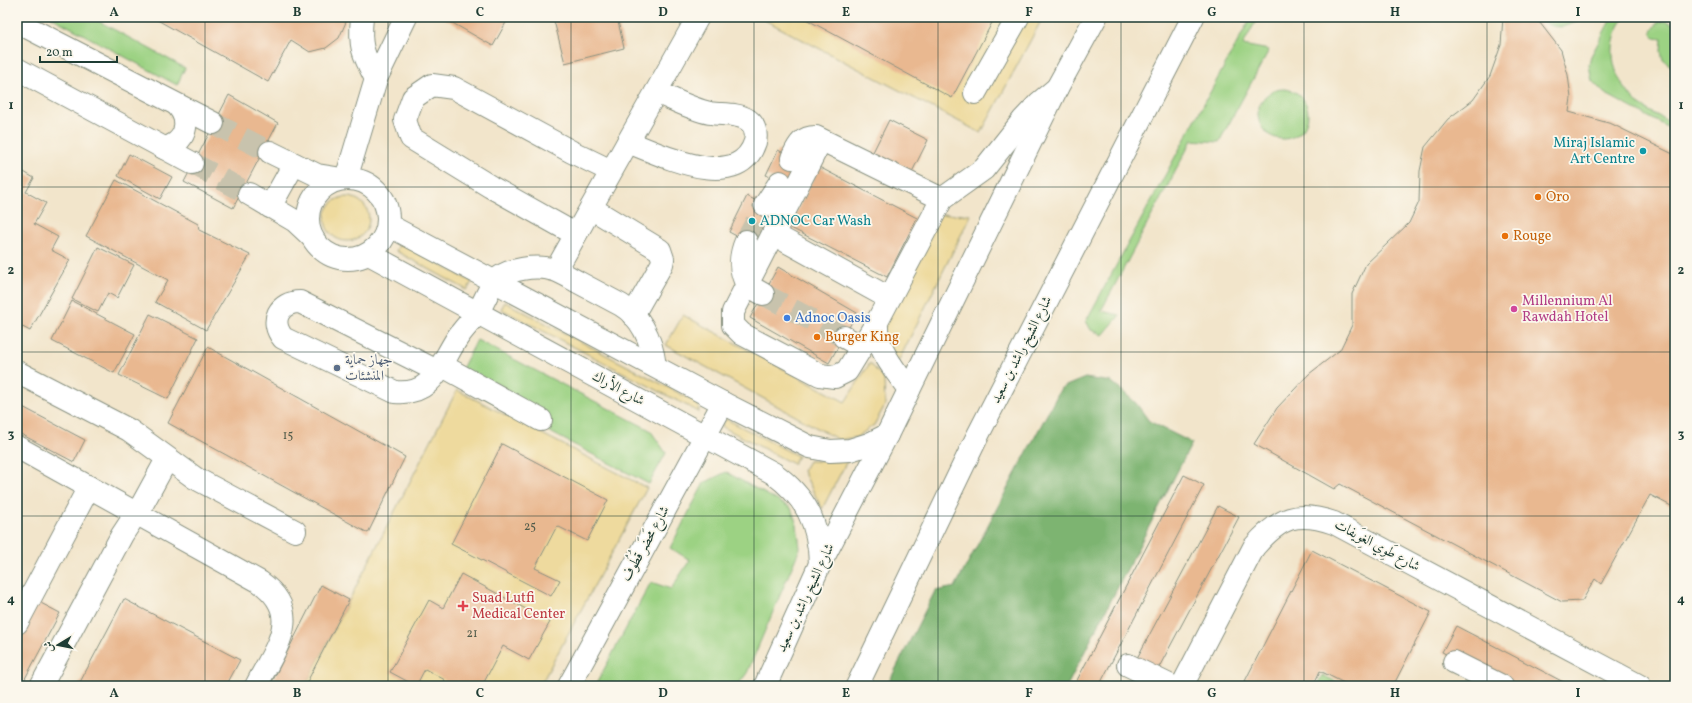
<svg xmlns="http://www.w3.org/2000/svg" width="1692" height="703" font-family="Vollkorn,Amiri,serif">
<style>
.green{fill:#9cd283;stroke:#5e885c}
.forest{fill:#7db471;stroke:#4e7852}
.sand{fill:#eeda9e;stroke:#868c69}
.building{fill:#e9b890}
.lines{fill:none;stroke-linecap:round;stroke-linejoin:round}
.minor-tunnel{stroke:#c8c3ad;stroke-width:22;stroke-dasharray:22 11;stroke-linecap:butt}
.minor-casing{stroke:#889180;stroke-width:24}
.major-casing{stroke:#889180;stroke-width:24}
.minor{stroke:#fff;stroke-width:22}
.major{stroke:#fff;stroke-width:22}
.grid{fill:none;stroke:#1f3d34;stroke-width:1;stroke-opacity:0.55}
.culture-dot{fill:#0f9aa8;stroke:#fbf7ec;stroke-width:1.5}
.food-dot{fill:#e8710a;stroke:#fbf7ec;stroke-width:1.5}
.hotel-dot{fill:#d1479c;stroke:#fbf7ec;stroke-width:1.5}
.shop-dot{fill:#3f7fe0;stroke:#fbf7ec;stroke-width:1.5}
.service-dot{fill:#5c6f8a;stroke:#fbf7ec;stroke-width:1.5}
.health-dot{fill:#e0444e;stroke:#fbf7ec;stroke-width:1.5}
.labels{text-anchor:middle;dominant-baseline:central;stroke-width:3.5;stroke-linejoin:round;paint-order:stroke}
.number-label{font-size:12px;fill:#525c4b}
.culture-label{font-size:14px;fill:#0d838f;stroke:#fbf7ec;text-anchor:end}
.food-label{font-size:14px;fill:#c56008;stroke:#fbf7ec;text-anchor:start}
.hotel-label{font-size:14px;fill:#b23c85;stroke:#fbf7ec;text-anchor:start}
.shop-label{font-size:14px;fill:#366cbe;stroke:#fbf7ec;text-anchor:start}
.street-label{font-size:14px;fill:#1f3d34;stroke:#fbf7ec}
.service-label{font-size:14px;fill:#4e5e75;stroke:#fbf7ec;text-anchor:start}
.health-label{font-size:14px;fill:#be3a42;stroke:#fbf7ec;text-anchor:start}
.neatline{fill:none;stroke:#1f3d34;stroke-width:1.5}
.grid-label{font-size:13px;text-anchor:middle;font-weight:bold;fill:#1f3d34}
</style>
<rect width="100%" height="100%" fill="#fbf7ec"/>
<filter id="ink" filterUnits="userSpaceOnUse"><feTurbulence type="fractalNoise" baseFrequency=".025" numOctaves="2"/><feDisplacementMap in="SourceGraphic" scale="8" xChannelSelector="R" yChannelSelector="G"/><feConvolveMatrix kernelMatrix="1 2 1 2 8 2 1 2 1" color-interpolation-filters="sRGB"/></filter>
<filter id="wash" filterUnits="userSpaceOnUse"><feTurbulence type="fractalNoise" baseFrequency=".012" numOctaves="4" result="noise"/><feDisplacementMap in="SourceGraphic" scale="16" xChannelSelector="R" yChannelSelector="G"/><feGaussianBlur stdDeviation="0.9" result="paint"/><feColorMatrix in="noise" values="0 0 0 0 0 0 0 0 0 0 0 0 0 0 0 0 0 1.4 0 .05"/><feComposite in="paint" operator="in"/></filter>
<g filter="url(#wash)">
<rect width="100%" height="100%" fill="#f2e5cb"/>
<g class="green">
<polygon points="51,17 91,17 185,68 177,85"/>
<polygon points="1251,17 1258,17 1243,45 1269,50 1219,142 1192,140 1101,311 1120,315 1103,335 1091,330 1086,321"/>
<path d="M 1539,17 L 1581,17 C 1569,29 1551,31 1539,17 Z"/>
<path d="M 1612,17 L 1625,17 C 1607,41 1610,68 1627,91 C 1630,95 1633,100 1637,103 C 1649,112 1663,118 1675,125 L 1675,131 L 1604,93 L 1592,81 L 1589,65 L 1591,56 Z"/>
<polygon points="1667,21 1675,25 1675,69 1663,60 1661,51 1662,38 1654,37 1651,33 1658,22"/>
<circle cx="1283" cy="114" r="25"/>
<polygon points="477,340 650,430 666,453 649,484 455,382"/>
<polygon points="726,472 791,508 797,525 800,548 747,673 737,686 595,686 651,582 671,589 690,560 670,548 704,483"/>
<polygon points="1322,675 1345,686 1317,686"/>
</g>
<polygon class="forest" points="1085,378 1112,382 1136,403 1149,421 1192,443 1067,686 887,686 935,591 955,587 1061,388"/>
<g class="sand">
<polygon points="759,17 1043,17 981,133"/>
<circle cx="347" cy="219" r="22"/>
<polygon points="932,214 971,215 897,364 873,333"/>
<polygon points="400,243 472,282 467,290 396,251"/>
<polygon points="505,302 698,403 699,412 501,309"/>
<polygon points="683,315 845,402 870,363 884,379 885,405 874,425 857,437 839,440 666,345"/>
<polygon points="457,390 647,488 540,686 305,686"/>
<polygon points="726,419 798,456 793,464 721,426"/>
<polygon points="809,461 847,461 822,509 803,471"/>
</g>
<g id="blocks">
<g class="building">
<polygon points="152,17 345,17 346,22 339,38 326,48 310,52 291,40 268,82"/>
<polygon points="442,17 509,17 493,46"/>
<polygon points="533,17 545,17 545,18 534,20"/>
<polygon points="553,17 617,17 624,48 565,63"/>
<polygon points="802,17 995,17 952,98"/>
<polygon points="1503,17 1528,17 1540,23 1561,50 1568,75 1571,98 1569,112 1612,124 1675,155 1675,508 1650,495 1601,584 1595,579 1582,601 1562,602 1340,484 1334,489 1254,444 1277,408 1309,374 1340,350 1352,325 1352,294 1366,264 1409,223 1419,202 1420,171 1425,147 1448,119 1473,100 1490,76 1501,45"/>
<polygon points="229,95 278,123 233,208 184,182"/>
<polygon points="889,120 928,140 907,182 868,162"/>
<polygon points="778,150 803,163 791,187 766,175"/>
<polygon points="129,154 172,177 160,199 118,176"/>
<polygon points="819,167 917,218 887,277 789,227"/>
<polygon points="17,168 34,178 26,192 46,203 34,224 58,237 51,250 70,260 30,331 17,324"/>
<polygon points="116,180 198,224 199,230 250,255 206,330 155,302 168,280 86,236"/>
<polygon points="747,196 776,211 757,247 729,232"/>
<polygon points="98,247 134,265 117,298 108,293 98,312 72,299"/>
<polygon points="778,267 857,313 829,363 750,318"/>
<polygon points="72,301 135,334 114,373 52,341"/>
<polygon points="150,314 198,338 168,399 119,375"/>
<polygon points="208,347 405,457 368,533 168,423"/>
<polygon points="17,404 85,440 74,462 17,432"/>
<polygon points="502,444 608,500 587,541 557,526 535,568 560,580 551,596 451,544"/>
<polygon points="1184,475 1204,485 1099,686 1074,686"/>
<polygon points="1218,506 1239,517 1157,671 1136,660"/>
<polygon points="1312,550 1431,612 1393,686 1350,686 1320,671 1313,686 1254,686 1245,681"/>
<polygon points="461,574 550,622 529,660 503,646 482,686 442,686 445,680 425,669 416,686 390,672 429,600 443,608"/>
<polygon points="321,585 349,600 305,686 270,686"/>
<polygon points="124,599 240,660 226,686 78,686"/>
<polygon points="37,601 60,613 21,686 17,686 17,639"/>
<polygon points="1456,626 1571,686 1508,686 1442,652"/>
<polygon points="387,682 395,686 385,686"/>
</g>
</g>
</g>
<g filter="url(#ink)">
<use href="#blocks" fill-opacity="0" stroke="#889180" stroke-width="1"/>
<g class="lines">
<g class="minor-tunnel">
<polyline points="213,123 270,152"/>
<polyline points="192,163 249,194"/>
<polyline points="746,241 765,205"/>
<polyline points="763,294 844,337"/>
</g>
<g class="minor-casing">
<g id="minor">
<path d="M 362,17 C 359,47 363,54 376,79"/>
<polyline points="17,22 213,123"/>
<polyline points="17,69 192,163"/>
<polyline points="975,93 1018,17"/>
<polyline points="821,140 733,312 733,325 742,334 820,375 835,377 847,371 877,322"/>
<path d="M 628,142 C 660,154 738,194 755,142 C 757,134 755,125 748,120 C 738,113 722,115 710,113 C 691,109 673,99 656,92"/>
<path d="M 164,148 C 185,144 192,122 178,106"/>
<polyline points="270,152 317,175 342,179"/>
<path d="M 792,158 C 798,146 801,137 816,137 L 942,199"/>
<circle cx="348" cy="219" r="40"/>
<polyline points="346,179 376,79 406,17"/>
<polyline points="249,194 295,221 311,236"/>
<polyline points="765,205 780,182"/>
<polyline points="270,207 294,164"/>
<polyline points="591,208 660,250 663,259 662,264 633,315"/>
<polyline points="388,225 723,403 810,447 830,451 850,450 869,444 887,435"/>
<polyline points="575,234 491,187 411,138 405,120 413,98 432,85 454,88 572,152 611,171"/>
<polyline points="773,234 889,298"/>
<path d="M 746,241 C 739,257 739,270 747,285"/>
<path d="M 369,254 L 773,473 C 806,497 819,523 820,564"/>
<polyline points="556,270 698,17"/>
<polyline points="747,285 763,294"/>
<polyline points="844,337 862,347"/>
<polyline points="441,365 541,420"/>
<path d="M 437,371 L 300,302 C 279,302 269,321 283,338 L 395,392 C 432,396 439,367 456,340 C 462,330 471,322 478,312 C 484,302 488,291 494,282 C 506,268 538,265 554,270 C 561,272 569,277 576,281 C 591,289 606,297 621,305 C 643,318 652,343 655,366"/>
<polyline points="17,372 129,430 195,478 295,531"/>
<path d="M 909,390 C 895,369 875,349 877,322 L 942,199 L 984,169 L 1023,120 L 1039,103 L 1057,88"/>
<path d="M 17,447 L 260,582 C 305,614 275,648 256,686"/>
<polyline points="17,623 89,487"/>
<polyline points="1454,662 1502,686"/>
<polyline points="1128,665 1171,686"/>
<polyline points="41,686 122,535 143,503 167,459"/>
<polyline points="569,686 723,403"/>
<path d="M 1182,686 L 1254,547 C 1280,517 1297,510 1334,523 L 1640,686"/>
</g>
</g>
<g class="major-casing">
<g id="major">
<polyline points="765,686 820,564 887,435 1057,88 1096,17"/>
<polyline points="857,686 978,435 1193,17"/>
</g>
</g>
<use href="#minor" class="minor"/>
<use href="#major" class="major"/>
</g>
</g>
<path class="grid" d="M 205,17 L 205,686M 388,17 L 388,686M 571,17 L 571,686M 754,17 L 754,686M 938,17 L 938,686M 1121,17 L 1121,686M 1304,17 L 1304,686M 1487,17 L 1487,686M 17,187 L 1675,187M 17,352 L 1675,352M 17,516 L 1675,516"/>
<g class="culture-dot">
<circle cx="1643" cy="151" r="4"/>
<circle cx="752" cy="221" r="4"/>
</g>
<g class="food-dot">
<circle cx="1538" cy="197" r="4"/>
<circle cx="1505" cy="236" r="4"/>
<circle cx="817" cy="337" r="4"/>
</g>
<circle class="hotel-dot" cx="1514" cy="309" r="4"/>
<circle class="shop-dot" cx="787" cy="318" r="4"/>
<circle class="service-dot" cx="337" cy="368" r="4"/>
<path class="health-dot" d="M461 600h4v4h4v4h-4v4h-4v-4h-4v-4h4z"/>
<g class="labels">
<g class="number-label">
<text x="288" y="436">15</text>
<text x="530" y="527">25</text>
<text x="472" y="634">21</text>
</g>
<g class="culture-label">
<text x="1635" y="143">Miraj Islamic<tspan x="1635" dy="16">Art Centre</tspan></text>
<text x="760" y="221" text-anchor="start">ADNOC Car Wash</text>
</g>
<g class="food-label">
<text x="1546" y="197">Oro</text>
<text x="1513" y="236">Rouge</text>
<text x="825" y="337">Burger King</text>
</g>
<g class="hotel-label">
<text x="1522" y="301">Millennium Al<tspan x="1522" dy="16">Rawdah Hotel</tspan></text>
</g>
<g class="shop-label">
<text x="795" y="318">Adnoc Oasis</text>
</g>
<g class="street-label">
<text transform="translate(1022 350) rotate(-63)">شارع الشيخ راشد بن سعيد</text>
<text transform="translate(618 389) rotate(28)">شارع الأراك</text>
<text transform="translate(646 544) rotate(-61)">شارع مَحضَر قُطُوف</text>
<text transform="translate(1377 546) rotate(28)">شارع طَوِي الغِوَيفات</text>
<text transform="translate(806 598) rotate(-65)">شارع الشيخ راشد بن سعيد</text>
</g>
<g class="service-label">
<text x="345" y="360">جهاز حماية<tspan x="345" dy="16">المنشئات</tspan></text>
</g>
<g class="health-label">
<text x="472" y="598">Suad Lutfi<tspan x="472" dy="16">Medical Center</tspan></text>
</g>
</g>
<rect width="1692" height="703" fill="none" stroke="#fbf7ec" stroke-width="44"/>
<g transform="translate(58 645) rotate(260)" stroke="#fbf7ec" stroke-width="3" paint-order="stroke">
<path d="M0-3L7 15L0 10L-7 15Z" fill="#1f3d34"/>
<text y="-6" font-size="11" font-weight="bold" text-anchor="middle" fill="#1f3d34">ش</text>
</g>
<path d="M40 56v6h77v-6" fill="none" stroke="#1f3d34" stroke-width="2"/>
<text x="46" y="56" font-size="12" fill="#1f3d34" stroke="#fbf7ec" stroke-width="3" paint-order="stroke">20 m</text>
<rect x="22" y="22" width="1648" height="659" class="neatline"/>
<g class="grid-label">
<text x="114" y="16">A</text>
<text x="297" y="16">B</text>
<text x="480" y="16">C</text>
<text x="663" y="16">D</text>
<text x="846" y="16">E</text>
<text x="1029" y="16">F</text>
<text x="1212" y="16">G</text>
<text x="1395" y="16">H</text>
<text x="1578" y="16">I</text>
<text x="11" y="109">1</text>
<text x="1681" y="109">1</text>
<text x="11" y="274">2</text>
<text x="1681" y="274">2</text>
<text x="11" y="438">3</text>
<text x="1681" y="438">3</text>
<text x="11" y="603">4</text>
<text x="1681" y="603">4</text>
<text x="114" y="697">A</text>
<text x="297" y="697">B</text>
<text x="480" y="697">C</text>
<text x="663" y="697">D</text>
<text x="846" y="697">E</text>
<text x="1029" y="697">F</text>
<text x="1212" y="697">G</text>
<text x="1395" y="697">H</text>
<text x="1578" y="697">I</text>
</g>
</svg>
